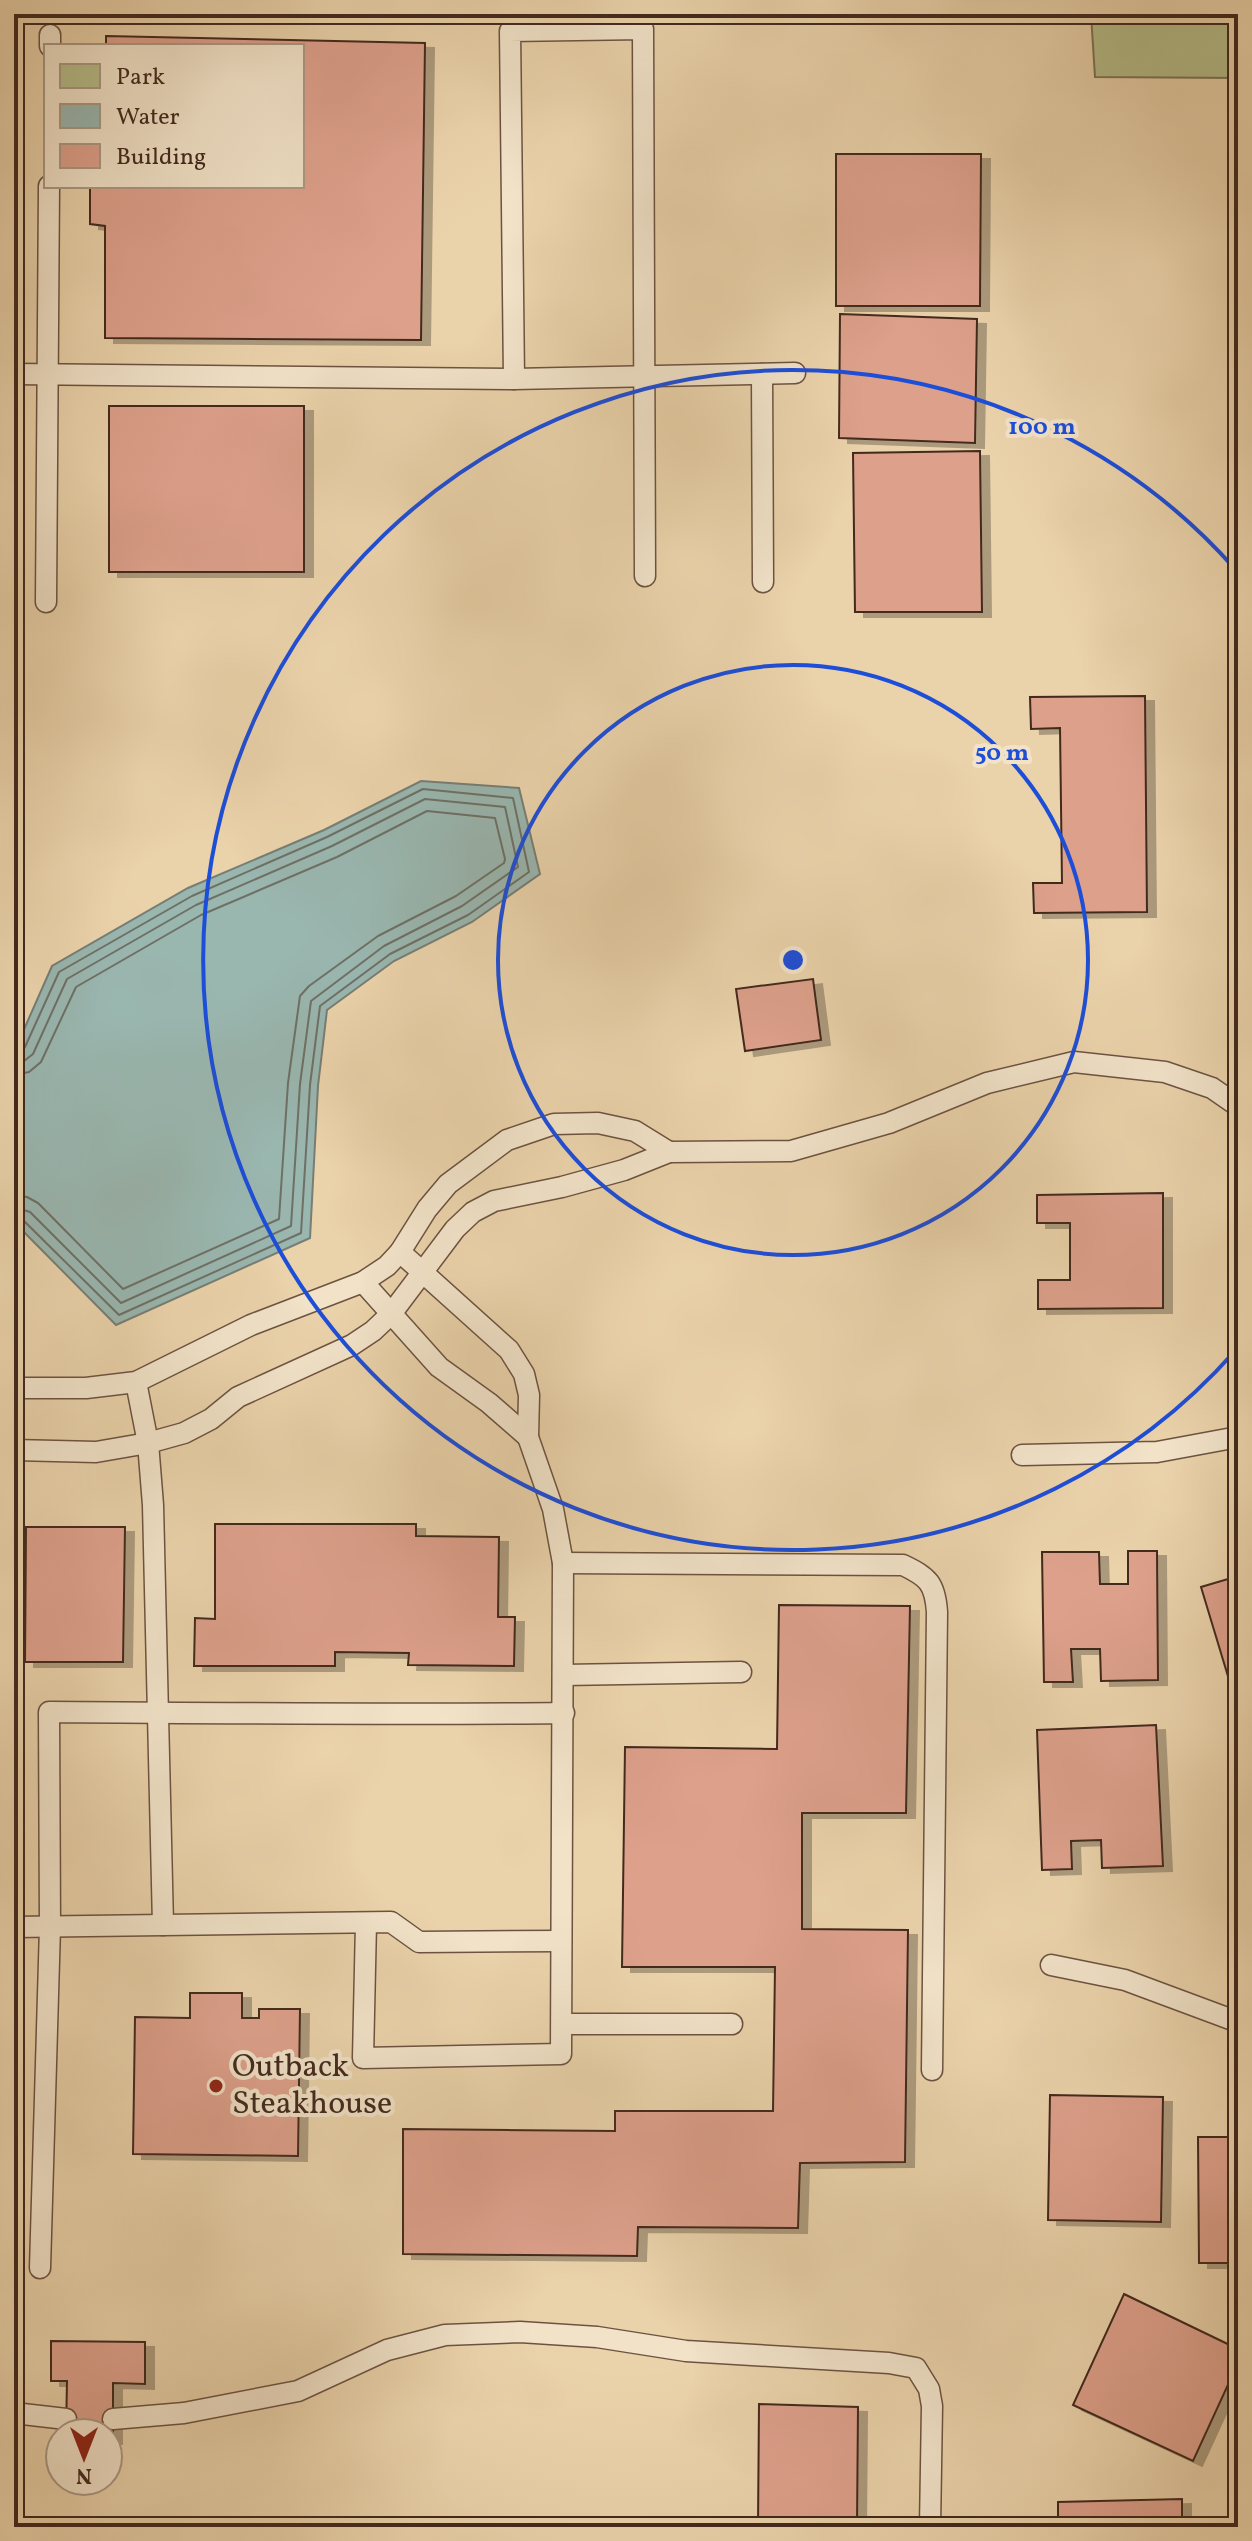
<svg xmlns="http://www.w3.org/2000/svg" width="1252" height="2541" font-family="Vollkorn,serif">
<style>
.green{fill:#b5bd8a;stroke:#7c7354;stroke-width:2}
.water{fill:#99b6af;stroke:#767e75;stroke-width:2}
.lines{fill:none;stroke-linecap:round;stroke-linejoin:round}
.shore{stroke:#6e7066;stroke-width:2}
.building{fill:#dda08b;stroke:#42291e;stroke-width:2;filter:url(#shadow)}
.service-casing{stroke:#6c5341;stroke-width:23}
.service{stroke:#f1e2c8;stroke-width:20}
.ring{fill:none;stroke:#1d4ed8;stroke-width:4}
.poi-dot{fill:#8f2418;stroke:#f1e2c8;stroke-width:3}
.labels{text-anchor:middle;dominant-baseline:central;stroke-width:8;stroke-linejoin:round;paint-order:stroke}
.poi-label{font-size:32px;fill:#42291e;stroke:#f1e2c8;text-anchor:start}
.centre{fill:#1d4ed8;stroke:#f1e2c8;stroke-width:4}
.ring-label{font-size:24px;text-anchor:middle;font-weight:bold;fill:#1d4ed8;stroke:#f1e2c8;stroke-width:8;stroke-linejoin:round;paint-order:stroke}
</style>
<defs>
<filter id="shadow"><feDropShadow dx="9" dy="5" stdDeviation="0" flood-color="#0004"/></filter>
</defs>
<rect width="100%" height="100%" fill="#ead2aa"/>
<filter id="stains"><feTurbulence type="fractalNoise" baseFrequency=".0025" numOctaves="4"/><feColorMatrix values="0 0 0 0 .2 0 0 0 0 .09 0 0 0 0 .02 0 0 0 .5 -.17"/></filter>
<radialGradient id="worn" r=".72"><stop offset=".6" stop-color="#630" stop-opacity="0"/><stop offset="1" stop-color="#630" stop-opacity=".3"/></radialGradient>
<polygon class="green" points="1091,14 1238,14 1238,78 1095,77"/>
<polygon class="water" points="421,781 519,788 540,874 472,922 394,961 327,1010 318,1086 310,1238 116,1325 14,1222 14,1052 52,966 188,888 324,830"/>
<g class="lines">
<g class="shore">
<polyline points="14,1053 20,1052 25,1047 59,972 192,896 327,837 423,789 513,798 529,872 468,915 390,954 320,1006 310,1085 301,1233 119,1315 23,1220 14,1217"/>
<polyline points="14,1063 24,1061 33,1054 67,979 196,905 332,846 425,799 505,807 518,867 462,906 384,946 311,1001 300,1084 291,1226 121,1303 30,1212 14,1207"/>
<polyline points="14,1075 29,1072 41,1062 76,987 201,915 337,857 427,811 495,818 505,859 504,863 456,896 378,936 309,986 300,996 288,1083 279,1219 123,1289 38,1203 27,1197 14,1195"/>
</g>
</g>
<g class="building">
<polygon points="106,36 425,43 421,340 105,338 105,226 90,224 90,186 302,186 302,46 106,46"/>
<polygon points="836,154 981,154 980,306 836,306"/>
<polygon points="840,314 977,319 975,443 839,438"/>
<rect x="109" y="406" width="195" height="166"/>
<polygon points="980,451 982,612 855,612 853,453"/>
<polygon points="1145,696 1147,912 1034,913 1033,883 1062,883 1060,728 1031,729 1030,697"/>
<polygon points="813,979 821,1040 745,1051 736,989"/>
<polygon points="1163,1193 1163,1308 1038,1309 1038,1280 1070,1280 1070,1223 1037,1223 1037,1195"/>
<polygon points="215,1524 416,1524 416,1536 499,1537 498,1617 515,1617 514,1666 408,1665 409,1653 335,1652 335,1666 194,1666 195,1618 215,1619"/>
<polygon points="26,1527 125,1527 123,1662 25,1662"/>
<polygon points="1128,1551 1157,1551 1158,1680 1101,1681 1100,1649 1071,1649 1073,1682 1044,1682 1042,1552 1099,1552 1100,1584 1128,1584"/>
<polygon points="1238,1576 1238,1705 1237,1706 1201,1587"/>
<polygon points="779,1605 910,1606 906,1813 802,1813 802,1929 908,1930 905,2162 800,2163 798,2228 638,2227 637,2256 403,2254 403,2129 615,2131 615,2111 773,2111 775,1967 622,1967 625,1747 777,1749"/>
<polygon points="1156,1725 1163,1866 1102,1868 1101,1840 1071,1841 1072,1869 1042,1870 1037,1730"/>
<polygon points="1232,1815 1238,1815 1238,1933"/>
<polygon points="190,1993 242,1993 242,2018 259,2018 259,2009 300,2009 298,2156 133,2154 135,2017 190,2018"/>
<polygon points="1050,2095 1163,2097 1161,2222 1048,2220"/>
<polygon points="1198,2137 1238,2137 1238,2263 1199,2263"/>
<polygon points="1124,2294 1238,2349 1238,2363 1193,2461 1073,2405"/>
<polygon points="51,2341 145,2342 145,2384 113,2383 113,2439 108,2439 108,2433 66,2433 67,2381 51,2381"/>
<polygon points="759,2404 858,2407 857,2527 758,2527"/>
<polygon points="1182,2499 1182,2527 1058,2527 1058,2502"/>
</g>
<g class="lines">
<g class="service-casing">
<g id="service">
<polyline points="50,46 50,35"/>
<polyline points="14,374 514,379 795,373"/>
<polyline points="762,374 763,582"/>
<polyline points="514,379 510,31 643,29 645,576"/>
<polyline points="46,602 49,186"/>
<polyline points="363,1282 439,1367 489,1403 528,1437"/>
<polyline points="136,1382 148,1443 153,1505 163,1925"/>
<polyline points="14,1388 86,1388 136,1382 251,1325 363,1282 387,1266 400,1252 427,1209 448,1184 507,1140 554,1124 598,1123 635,1131 669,1152"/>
<polyline points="14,1450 96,1452 148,1443 184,1433 211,1419 238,1397 352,1345 373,1331 391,1314 455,1229 473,1212 494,1201 562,1187 624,1170 669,1152 791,1151 889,1123 987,1083 1074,1062 1165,1072 1212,1088 1238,1106"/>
<polyline points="1022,1455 1157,1452 1238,1437"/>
<path d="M 563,1563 L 903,1565 C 928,1577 935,1583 937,1612 L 932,2070"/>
<polyline points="564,1675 741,1672"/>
<polyline points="366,1923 363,2058 561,2054 563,1563 553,1509 528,1437 529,1395 524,1374 509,1350 400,1252"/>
<polyline points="14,1927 391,1922 419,1942 561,1941"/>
<polyline points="1051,1965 1125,1980 1238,2022"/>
<polyline points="562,2024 732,2024"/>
<path d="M 40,2268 L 50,1927 L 49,1712 C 221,1713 392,1715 564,1713"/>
<polyline points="14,2413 66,2419"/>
<polyline points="113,2419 184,2413 298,2391 387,2350 445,2335 520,2332 597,2337 686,2351 889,2363 916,2368 929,2389 932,2406 930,2527"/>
</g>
</g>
<use href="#service" class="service"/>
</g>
<g class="ring">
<circle cx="793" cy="960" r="295"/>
<path d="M1235 1351A590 590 0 1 1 1235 569"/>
</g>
<circle class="poi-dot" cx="216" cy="2086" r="8"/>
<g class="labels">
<g class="poi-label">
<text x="232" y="2068">Outback<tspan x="232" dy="37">Steakhouse</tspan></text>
</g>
</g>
<circle cx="793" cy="960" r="12" class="centre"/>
<g class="ring-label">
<text x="1042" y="434">100 m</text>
<text x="1002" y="760">50 m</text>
</g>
<rect width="1252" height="2541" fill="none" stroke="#ead2aa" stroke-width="48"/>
<rect x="16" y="16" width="1220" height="2509" fill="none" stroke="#42291e" stroke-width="4"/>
<rect x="24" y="24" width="1204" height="2493" fill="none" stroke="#42291e" stroke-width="2"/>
<rect x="44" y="44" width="260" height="144" fill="#f1e2c8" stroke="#ab9884" stroke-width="2"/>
<rect x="60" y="64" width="40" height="24" fill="#b5bd8a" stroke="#ab9884" stroke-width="2"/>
<text x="116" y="84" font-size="24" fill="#42291e">Park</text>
<rect x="60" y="104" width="40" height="24" fill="#99b6af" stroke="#ab9884" stroke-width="2"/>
<text x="116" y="124" font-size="24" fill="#42291e">Water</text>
<rect x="60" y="144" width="40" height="24" fill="#dda08b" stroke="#ab9884" stroke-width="2"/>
<text x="116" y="164" font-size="24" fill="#42291e">Building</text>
<g transform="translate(84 2457) rotate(180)"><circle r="38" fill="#f1e2c8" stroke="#ab9884" stroke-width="2"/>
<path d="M0-6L14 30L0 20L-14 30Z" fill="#8f2418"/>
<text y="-12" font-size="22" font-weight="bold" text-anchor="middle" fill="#42291e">N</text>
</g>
<rect width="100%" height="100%" filter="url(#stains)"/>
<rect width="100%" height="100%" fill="url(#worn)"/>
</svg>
